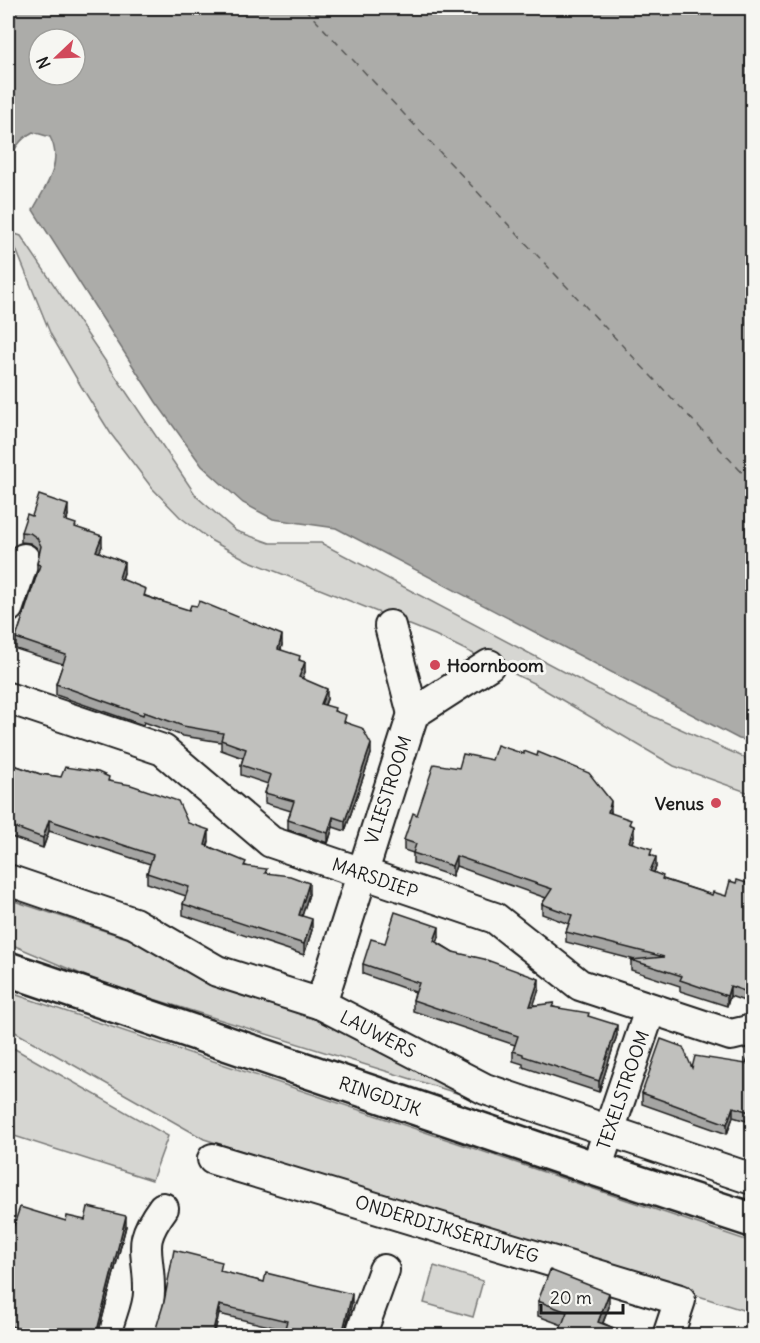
<svg xmlns="http://www.w3.org/2000/svg" width="760" height="1343" font-family="Delius,sans-serif">
<style>
.green{fill:#d6d6d2;stroke:#797977;stroke-width:1.5}
.water{fill:#acaca9;stroke:#727271;stroke-width:1.5;fill-rule:evenodd}
.lines{fill:none;stroke-linecap:round;stroke-linejoin:round}
.ferry{stroke:#565654;stroke-width:1.5;stroke-dasharray:8 6;stroke-linecap:butt}
.street-casing{stroke:#1c1c1c;stroke-width:34}
.secondary-casing{stroke:#1c1c1c;stroke-width:38}
.street{stroke:#f6f6f2;stroke-width:30}
.secondary{stroke:#f6f6f2;stroke-width:33}
.wall{fill:#a5a5a3;stroke:#1c1c1c;stroke-width:1.5}
.shaded-wall{fill:#868684;stroke:#1c1c1c;stroke-width:1.5}
.building{fill:#c0c0bd;stroke:#1c1c1c;stroke-width:1.5}
.poi-dot{fill:#d1495b;stroke:#f6f6f2;stroke-width:2}
.labels{text-anchor:middle;dominant-baseline:central;stroke-width:6;stroke-linejoin:round;paint-order:stroke}
.poi-label{font-size:18px;font-weight:bold;fill:#1c1c1c;stroke:#f6f6f2;text-anchor:start}
.street-label{font-size:18px;fill:#1c1c1c;stroke:#f6f6f2}
</style>
<rect width="100%" height="100%" fill="#f6f6f2"/>
<filter id="ink" filterUnits="userSpaceOnUse"><feTurbulence type="fractalNoise" baseFrequency=".0167" numOctaves="2"/><feDisplacementMap in="SourceGraphic" scale="12" xChannelSelector="R" yChannelSelector="G"/><feConvolveMatrix kernelMatrix="1 2 1 2 8 2 1 2 1" color-interpolation-filters="sRGB"/></filter>
<g filter="url(#ink)">
<g class="green">
<polygon points="9,232 21,236 197,497 236,531 270,543 321,543 625,704 752,761 752,794 674,766 533,683 435,635 247,560 212,541 180,517 152,488 111,434 81,386 51,335"/>
<polygon points="8,899 154,947 179,968 322,1019 350,1031 463,1095 102,983 8,943"/>
<polygon points="8,992 752,1242 752,1313 204,1139 8,1028"/>
<polygon points="8,1045 168,1136 152,1180 8,1134"/>
<polygon points="434,1266 483,1281 473,1317 424,1303"/>
</g>
<path class="water" d="M 8,8 L 752,8 L 752,741 L 739,739 L 336,528 L 273,519 L 243,503 L 202,466 L 156,402 L 33,210 C 45,187 64,163 50,137 L 33,132 C 18,140 14,150 8,165 ZM 39,39 L 75,39 L 75,75 L 39,75 Z"/>
<g class="lines">
<polyline class="ferry" points="304,8 752,483"/>
<g class="street-casing">
<g id="street">
<polyline points="8,607 24,559"/>
<polyline points="390,626 413,714"/>
<polyline points="8,698 163,750 271,842 495,918 580,985 731,1035 752,1030"/>
<polyline points="8,880 134,923 217,971 321,1004 485,1089 752,1179"/>
<polyline points="321,1004 413,714 489,665"/>
<polyline points="213,1159 680,1300 668,1336"/>
<polyline points="596,1169 650,1010"/>
<path d="M 138,1336 C 142,1321 150,1304 149,1289 C 149,1249 136,1245 163,1208"/>
<polyline points="364,1336 363,1328 384,1270"/>
</g>
</g>
<g class="secondary-casing">
<polyline id="secondary" points="8,969 596,1169 752,1220"/>
</g>
<use href="#street" class="street"/>
<use href="#secondary" class="secondary"/>
</g>
<g class="wall">
<polygon points="68,515 67,521 102,546 99,552 124,573 122,579 146,596 282,645 281,650 300,660 305,672 302,678 327,699 325,705 335,711 346,723 371,754 345,831 333,827 328,843 288,830 288,820 291,811 265,803 265,793 268,784 241,775 241,765 243,758 221,750 221,742 183,736 144,722 143,725 56,695 56,684 63,664 16,649 16,638 37,574 37,564 39,553 37,548 30,543 21,542 21,532 32,516"/>
<polygon points="8,763 40,774 61,777 109,781 188,823 209,841 208,846 246,866 267,873 309,894 302,916 312,930 304,955 183,915 183,904 186,896 147,883 147,873 150,864 49,831 43,848 8,836"/>
<polygon points="611,811 611,813 631,825 634,836 632,843 652,855 656,867 654,872 663,879 712,895 726,896 736,883 753,885 753,1004 730,996 727,1006 680,991 680,986 631,970 631,960 635,960 566,942 566,932 569,924 542,914 542,904 546,898 456,866 452,876 413,863 413,853 404,850 404,840 417,815"/>
<polygon points="439,937 437,942 453,952 539,989 533,1005 554,1007 589,1017 617,1035 599,1092 523,1067 523,1064 513,1061 513,1051 515,1045 413,1011 413,1000 415,992 363,974 363,964 385,943"/>
<polygon points="753,1050 753,1123 733,1117 727,1134 642,1104 642,1093 692,1068 746,1064"/>
<polygon points="85,1220 126,1226 98,1335 11,1335 8,1334 8,1242 66,1221"/>
<polygon points="222,1272 352,1303 285,1330 219,1314 214,1335 154,1335"/>
<polygon points="538,1301 609,1307 603,1323 627,1335 562,1325 538,1316"/>
</g>
<g class="shaded-wall">
<polygon points="68,505 68,515 64,530 64,520"/>
<polygon points="102,536 102,546 96,561 96,551"/>
<polygon points="124,562 124,573 119,588 119,578"/>
<polygon points="282,635 282,645 278,659 278,649"/>
<polygon points="305,662 305,672 299,687 299,677"/>
<polygon points="327,689 327,699 321,714 321,704"/>
<polygon points="371,744 371,754 345,831 345,821"/>
<polygon points="611,801 611,811 608,822 608,812"/>
<polygon points="333,817 333,827 328,843 328,833"/>
<polygon points="49,820 49,831 43,848 43,838"/>
<polygon points="634,826 634,836 629,852 629,842"/>
<polygon points="209,830 209,841 205,855 205,845"/>
<polygon points="456,856 456,866 452,876 452,866"/>
<polygon points="656,857 656,867 650,882 650,871"/>
<polygon points="309,883 309,894 299,925 299,915"/>
<polygon points="312,919 312,930 304,955 304,944"/>
<polygon points="439,927 439,937 434,951 434,941"/>
<polygon points="539,979 539,989 530,1016 530,1006"/>
<polygon points="730,986 730,996 727,1006 727,996"/>
<polygon points="617,1025 617,1035 599,1092 599,1081"/>
<polygon points="733,1107 733,1117 727,1134 727,1124"/>
<polygon points="126,1216 126,1226 98,1335 96,1335"/>
<polygon points="609,1293 609,1307 598,1335 598,1322"/>
<polygon points="352,1294 352,1303 344,1335 342,1335"/>
<polygon points="219,1305 219,1314 214,1335 212,1335"/>
</g>
<g class="building">
<polygon points="39,495 68,505 64,520 76,524 75,527 102,536 96,551 124,562 119,578 146,589 144,596 189,610 191,605 197,606 199,601 282,635 278,649 300,656 299,660 305,662 299,677 327,689 321,704 335,708 334,711 346,715 344,722 362,728 371,744 345,821 333,817 328,833 288,820 294,801 265,793 271,775 241,765 246,749 221,740 223,733 183,726 144,712 143,715 56,684 66,655 16,638 40,565 37,564 41,546 37,538 30,533 21,532 27,514 32,516"/>
<polygon points="497,745 524,754 524,751 537,756 538,752 589,773 611,801 608,812 631,820 629,824 634,826 629,842 652,849 650,855 656,857 650,871 663,876 662,879 712,895 713,892 726,896 730,881 736,883 737,880 753,885 753,994 730,986 727,996 680,980 682,976 631,960 664,957 566,932 572,915 542,904 552,889 456,856 452,866 413,853 416,844 404,840 413,813 417,815 434,764 459,768 463,754 492,760"/>
<polygon points="8,763 40,774 61,777 65,767 98,772 109,777 108,781 131,785 178,801 188,823 209,830 205,845 246,862 244,866 267,869 265,873 290,876 309,883 299,915 312,919 304,944 183,904 189,887 147,873 153,855 49,820 43,838 8,825"/>
<polygon points="395,912 439,927 434,941 453,952 484,959 539,979 530,1006 554,1003 552,1007 589,1013 588,1016 617,1025 599,1081 523,1056 523,1054 513,1051 518,1036 413,1000 419,983 363,964 371,939 385,943"/>
<polygon points="661,1039 683,1047 692,1068 695,1056 746,1064 751,1049 753,1050 753,1113 733,1107 727,1124 642,1093"/>
<polygon points="20,1207 66,1221 67,1216 85,1220 88,1207 126,1216 96,1335 37,1335 8,1325 8,1258 9,1254 8,1253 8,1242"/>
<polygon points="174,1250 222,1262 220,1271 264,1282 266,1273 352,1294 342,1335 283,1335 287,1321 219,1305 212,1335 154,1335 164,1302"/>
<polygon points="550,1270 609,1293 598,1322 627,1333 626,1335 558,1335 567,1312 538,1301"/>
<polygon points="400,1327 435,1335 398,1335"/>
</g>
</g>
<g class="poi-dot">
<circle cx="435" cy="665" r="6"/>
<circle cx="716" cy="803" r="6"/>
</g>
<g class="labels">
<g class="poi-label">
<text x="447" y="665">Hoornboom</text>
<text x="704" y="803" text-anchor="end">Venus</text>
</g>
<g class="street-label">
<text transform="translate(388 790) rotate(-72)">VLIESTROOM</text>
<text transform="translate(375 878) rotate(19)">MARSDIEP</text>
<text transform="translate(378 1034) rotate(27)">LAUWERS</text>
<text transform="translate(623 1090) rotate(-71)">TEXELSTROOM</text>
<text transform="translate(380 1096) rotate(19)">RINGDIJK</text>
<text transform="translate(447 1229) rotate(17)">ONDERDIJKSERIJWEG</text>
</g>
</g>
<rect width="760" height="1343" fill="none" stroke="#f6f6f2" stroke-width="30"/>
<rect x="15" y="15" width="730" height="1313" fill="none" stroke="#1c1c1c" stroke-width="2" filter="url(#ink)"/>
<g transform="translate(57 57) rotate(247)"><circle r="28" fill="#f6f6f2" stroke="#9f9f9c" stroke-width="1.5"/>
<path d="M0-4.5L10 22L0 15L-10 22Z" fill="#d1495b"/>
<text y="-9" font-size="16" font-weight="bold" text-anchor="middle" fill="#1c1c1c">N</text>
</g>
<path d="M541 1304v9h82v-9" fill="none" stroke="#1c1c1c" stroke-width="3"/>
<text x="550" y="1304" font-size="18" fill="#1c1c1c" stroke="#f6f6f2" stroke-width="4.5" paint-order="stroke">20 m</text>
</svg>
